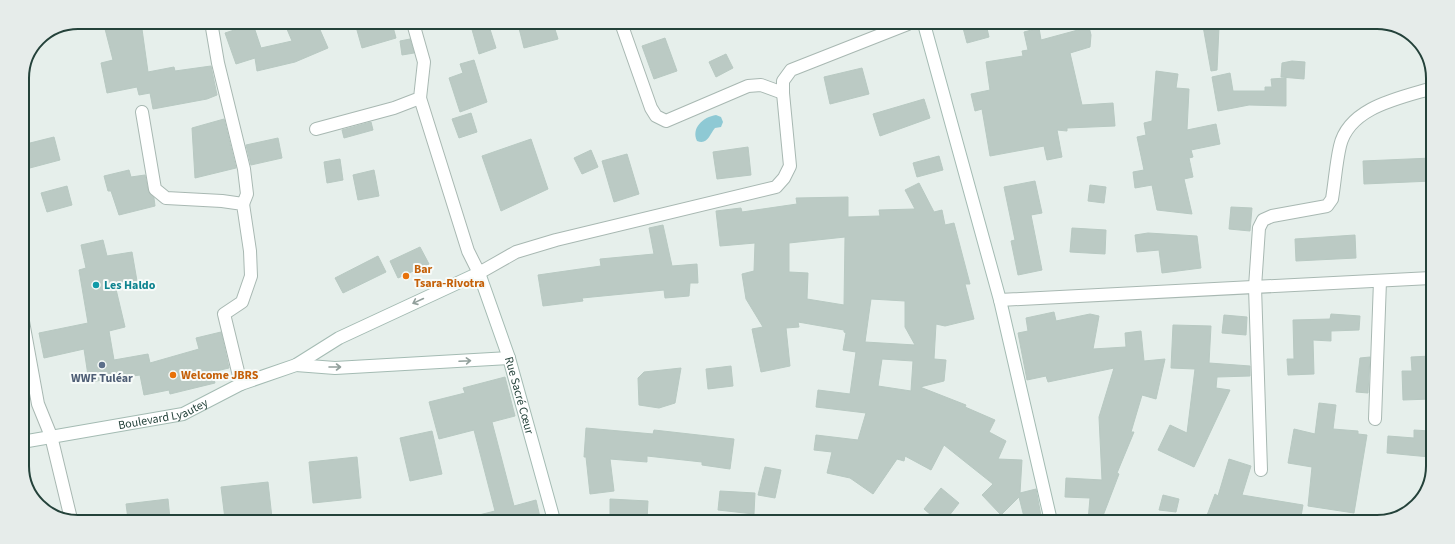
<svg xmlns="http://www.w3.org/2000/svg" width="1455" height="544" font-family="'Source Sans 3',sans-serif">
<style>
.water{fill:#8ec9d4}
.building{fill:#bbcac4;stroke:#b8c9c2;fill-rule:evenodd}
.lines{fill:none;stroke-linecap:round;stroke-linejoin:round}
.street-casing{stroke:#a8b8b2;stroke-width:14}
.secondary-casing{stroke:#a4bbb3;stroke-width:14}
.street{stroke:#fff;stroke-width:12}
.secondary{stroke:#fff;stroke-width:12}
.oneway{stroke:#92a09c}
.food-dot{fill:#e8710a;stroke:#f7fbf9;stroke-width:1.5}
.culture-dot{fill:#0f9aa8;stroke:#f7fbf9;stroke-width:1.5}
.service-dot{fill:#5c6f8a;stroke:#f7fbf9;stroke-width:1.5}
.labels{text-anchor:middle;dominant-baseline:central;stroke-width:4;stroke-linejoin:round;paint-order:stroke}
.food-label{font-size:12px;font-weight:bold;fill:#c56008;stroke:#f7fbf9;text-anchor:start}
.culture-label{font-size:12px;font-weight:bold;fill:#0d838f;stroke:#f7fbf9;text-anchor:start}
.service-label{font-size:12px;font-weight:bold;fill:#4e5e75;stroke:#f7fbf9}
.street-label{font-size:12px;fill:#24423a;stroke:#f7fbf9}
.rim{fill:none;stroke:#24423a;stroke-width:2}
</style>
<rect width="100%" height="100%" fill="#e6efeb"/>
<path class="water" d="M 716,115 L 721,117 L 723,122 L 721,127 L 715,128 C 709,135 708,145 697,141 C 691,128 703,117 716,115 Z"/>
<g class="building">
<polygon points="119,22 141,22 148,72 174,67 175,71 211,66 217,95 207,99 153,109 150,93 139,95 137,87 107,93 101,63 113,60 104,25"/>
<polygon points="284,22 317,23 328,48 295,62 257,71 255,58 236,64 225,33 253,24 261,48 292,41"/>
<polygon points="355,23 392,23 396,38 362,48"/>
<polygon points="480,23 488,23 496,48 479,54 471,26"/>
<polygon points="540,23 553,23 558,39 524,48 519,28"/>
<polygon points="962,24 986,24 989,37 967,43"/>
<polygon points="1203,26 1219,27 1217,70 1211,71"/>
<polygon points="1089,27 1091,35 1090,47 1070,53 1082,105 1113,103 1115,126 1067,128 1067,131 1057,130 1062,157 1047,160 1044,146 990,156 982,109 975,111 971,94 990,90 986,62 1023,56 1022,51 1028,50 1024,32 1039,28 1041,40"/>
<polygon points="665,38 677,71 654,79 642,46"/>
<polygon points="410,39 414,53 402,55 400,41"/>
<polygon points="726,54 733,68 716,77 709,62"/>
<polygon points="474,60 487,102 460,112 449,78 463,73 460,64"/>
<polygon points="1292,61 1305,62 1304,79 1281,77 1282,63"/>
<polygon points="862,68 869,94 830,104 824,77"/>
<polygon points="1156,71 1178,74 1176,88 1189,89 1187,130 1216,124 1220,144 1191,150 1193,157 1189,158 1193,177 1184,179 1192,214 1157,210 1152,185 1135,188 1133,172 1144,170 1137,137 1146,135 1144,123 1152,121"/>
<polygon points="1230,73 1233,91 1265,91 1265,87 1272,87 1271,79 1286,78 1286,106 1249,105 1218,111 1212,77"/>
<polygon points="924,99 930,118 880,136 873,114"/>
<polygon points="471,113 477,132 459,138 452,119"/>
<polygon points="224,119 236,168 195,178 192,128"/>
<polygon points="371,122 373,130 344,138 342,130"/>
<polygon points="54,137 60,160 26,169 22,155 22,145"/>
<polygon points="278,138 282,158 251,165 246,145"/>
<polygon points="531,139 548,189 501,211 482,156"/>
<polygon points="748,147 751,175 717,179 713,152"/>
<polygon points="591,150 598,167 582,174 574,158"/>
<polygon points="627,154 639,194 614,202 602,161"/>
<polygon points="939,156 943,170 917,177 913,163"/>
<polygon points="1432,158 1432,181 1364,184 1363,161"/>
<polygon points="340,159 343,180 327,183 324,162"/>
<polygon points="129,170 131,177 145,175 148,190 154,198 155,206 119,215 111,191 108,191 104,176"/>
<polygon points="374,170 379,196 358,200 353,175"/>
<polygon points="1035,181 1042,213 1031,215 1042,270 1018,275 1011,241 1015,240 1004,187"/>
<path d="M 919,183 L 934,212 L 942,210 L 945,225 L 954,223 L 970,284 L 965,284 L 974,319 L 945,326 L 936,324 L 934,359 L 946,360 L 944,381 L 920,387 L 966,405 L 965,407 L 995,420 L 989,432 L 1006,441 L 998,459 L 1022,460 L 1020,493 L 1036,489 L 1042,521 L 1025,521 L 1019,497 L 1001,515 L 982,495 L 993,484 L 944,445 L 931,470 L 905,456 L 904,461 L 897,459 L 873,494 L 850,478 L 827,473 L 832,452 L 814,450 L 816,435 L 858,440 L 866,413 L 816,407 L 818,390 L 850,394 L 856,352 L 843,350 L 846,333 L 844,332 L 844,330 L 798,322 L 799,327 L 786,328 L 790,366 L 761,372 L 752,329 L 763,327 L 746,299 L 742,274 L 754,271 L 755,243 L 720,246 L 716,211 L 741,208 L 742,212 L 797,204 L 796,198 L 848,197 L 848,217 L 880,216 L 879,210 L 915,209 L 905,190 ZM 845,237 L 844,305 L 807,299 L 808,273 L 789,272 L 789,243 ZM 871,299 L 905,301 L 905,327 L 915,345 L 865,342 ZM 882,359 L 913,361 L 911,391 L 878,386 Z"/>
<polygon points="1090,185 1106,187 1104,203 1088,201"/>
<polygon points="67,186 72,205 47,212 41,193"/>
<polygon points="1231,207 1252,208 1250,231 1229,229"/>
<polygon points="663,225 672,266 697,264 698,283 690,283 689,296 665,298 664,290 582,298 583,301 543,306 538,275 601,266 600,259 654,254 649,228"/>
<polygon points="1072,228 1106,230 1105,254 1070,252"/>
<polygon points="1148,233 1197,236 1201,268 1162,273 1159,250 1137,252 1135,235"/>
<polygon points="1355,235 1356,258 1296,261 1295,239"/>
<polygon points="103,240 107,256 132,252 137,281 115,285 125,327 109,331 114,360 148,354 150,363 199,349 196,338 221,332 229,368 212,372 215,383 170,394 169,390 144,395 140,375 89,382 84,349 44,358 39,333 88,323 79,270 86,268 81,245"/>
<polygon points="420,247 429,264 398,278 390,261"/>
<polygon points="378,256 386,272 343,293 335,278"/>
<polygon points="1054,312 1056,321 1090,314 1099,316 1093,349 1126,347 1125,333 1141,331 1144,361 1165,359 1156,399 1142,395 1131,432 1134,432 1117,473 1119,474 1101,521 1088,521 1090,498 1065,497 1066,478 1102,480 1099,417 1114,368 1048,382 1046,376 1027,380 1018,333 1028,331 1026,318"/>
<polygon points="1331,314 1360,316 1359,330 1331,331 1331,341 1313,340 1314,374 1288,375 1287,359 1294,359 1293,320 1330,319"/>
<polygon points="1224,315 1247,317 1246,335 1222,333"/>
<polygon points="1173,325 1211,326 1209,363 1250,366 1250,376 1217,377 1216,388 1230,390 1194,467 1158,450 1170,425 1187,433 1195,369 1171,368"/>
<polygon points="1431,356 1431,399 1403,400 1402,371 1412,371 1411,357"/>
<polygon points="1370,357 1368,393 1356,392 1360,358"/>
<polygon points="731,366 733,386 708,389 706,369"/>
<polygon points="681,368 675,403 659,408 639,405 638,378 644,372"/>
<polygon points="505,377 515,416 492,422 514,506 536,500 540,517 530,520 479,520 479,515 495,511 474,430 439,439 429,402 465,393 463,388"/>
<polygon points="1319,403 1336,405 1333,429 1358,431 1358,434 1367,435 1354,513 1308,506 1312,467 1288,463 1294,429 1315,434"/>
<polygon points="586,428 653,434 654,430 734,439 730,469 702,465 702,462 647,456 647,462 610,459 614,491 590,494 586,457 584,457"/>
<polygon points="1414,430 1430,431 1430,457 1387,453 1388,436 1414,438"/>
<polygon points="432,431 442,474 410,481 400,438"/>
<polygon points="357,457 361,498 313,503 309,462"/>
<polygon points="1229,459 1251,466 1242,495 1303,505 1300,522 1215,522 1206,518 1215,494 1218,496"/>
<polygon points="765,467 781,470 775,498 758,495"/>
<polygon points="268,482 272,518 225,519 221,487"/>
<polygon points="941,488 959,503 945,521 938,521 924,509"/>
<polygon points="720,491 755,493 754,514 718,510"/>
<polygon points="1163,495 1179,499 1176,512 1159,510"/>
<polygon points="168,499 170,519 128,519 126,504"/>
<polygon points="610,499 648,501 647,520 610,520"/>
</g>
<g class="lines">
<g class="street-casing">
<g id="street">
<polyline points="211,22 218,63 244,169 247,194 243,204"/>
<polyline points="621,23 651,108 656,116 666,121 748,86 761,85 783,93"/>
<polyline points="420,98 468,251 479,273 516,252 556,240 776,187 784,178 790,166 783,93 783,81 791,70 908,24"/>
<polyline points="142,112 155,189 166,198 222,201 243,204 250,251 251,276 242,302 224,314 241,384"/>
<polyline points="316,129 394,108 420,98 424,62 413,23"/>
<polyline points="1000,300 1431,278"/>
<polyline points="22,316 38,404 51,436 71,519"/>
<polyline points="1375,419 1380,281"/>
<path d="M 1261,470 L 1255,287 L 1259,228 L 1263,220 L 1272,216 L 1327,206 L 1332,199 C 1335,181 1336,163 1340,146 C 1349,107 1400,98 1433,88"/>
</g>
</g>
<g class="secondary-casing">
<g id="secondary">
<polyline points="924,24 1000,300 1051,521"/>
<polyline points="296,365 335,368 509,358"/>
<path id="s1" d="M 22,442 L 183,414 L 241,384 L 296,365 L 339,338 L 479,273 L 509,358 L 554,520"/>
</g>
</g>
<use href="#street" class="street"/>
<use href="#secondary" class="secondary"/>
</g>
<defs><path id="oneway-shaft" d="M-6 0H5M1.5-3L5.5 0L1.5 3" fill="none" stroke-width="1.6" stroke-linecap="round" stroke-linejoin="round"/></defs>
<g class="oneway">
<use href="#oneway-shaft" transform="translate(418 301) rotate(155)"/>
<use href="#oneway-shaft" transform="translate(465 361) rotate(-3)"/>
<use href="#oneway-shaft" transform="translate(335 367)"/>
</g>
<g class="food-dot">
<circle cx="406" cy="276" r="4"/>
<circle cx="173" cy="375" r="4"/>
</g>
<circle class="culture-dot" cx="96" cy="285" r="4"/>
<circle class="service-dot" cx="102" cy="365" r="4"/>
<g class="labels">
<g class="food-label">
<text x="414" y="269">Bar<tspan x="414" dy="14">Tsara-Rivotra</tspan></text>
<text x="181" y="375">Welcome JBRS</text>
</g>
<g class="culture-label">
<text x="104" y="285">Les Haldo</text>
</g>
<g class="service-label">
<text x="102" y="378">WWF Tuléar</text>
</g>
<g class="street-label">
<text stroke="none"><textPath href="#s1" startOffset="621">Rue Sacré Cœur</textPath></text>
<text stroke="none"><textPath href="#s1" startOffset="144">Boulevard Lyautey</textPath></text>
</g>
</g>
<path d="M0 0H1455V544H0ZM78 29H1377A49 49 0 0 1 1426 78V466A49 49 0 0 1 1377 515H78A49 49 0 0 1 29 466V78A49 49 0 0 1 78 29Z" fill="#e6ecea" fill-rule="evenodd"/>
<path class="rim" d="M78 29H1377A49 49 0 0 1 1426 78V466A49 49 0 0 1 1377 515H78A49 49 0 0 1 29 466V78A49 49 0 0 1 78 29Z"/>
</svg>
